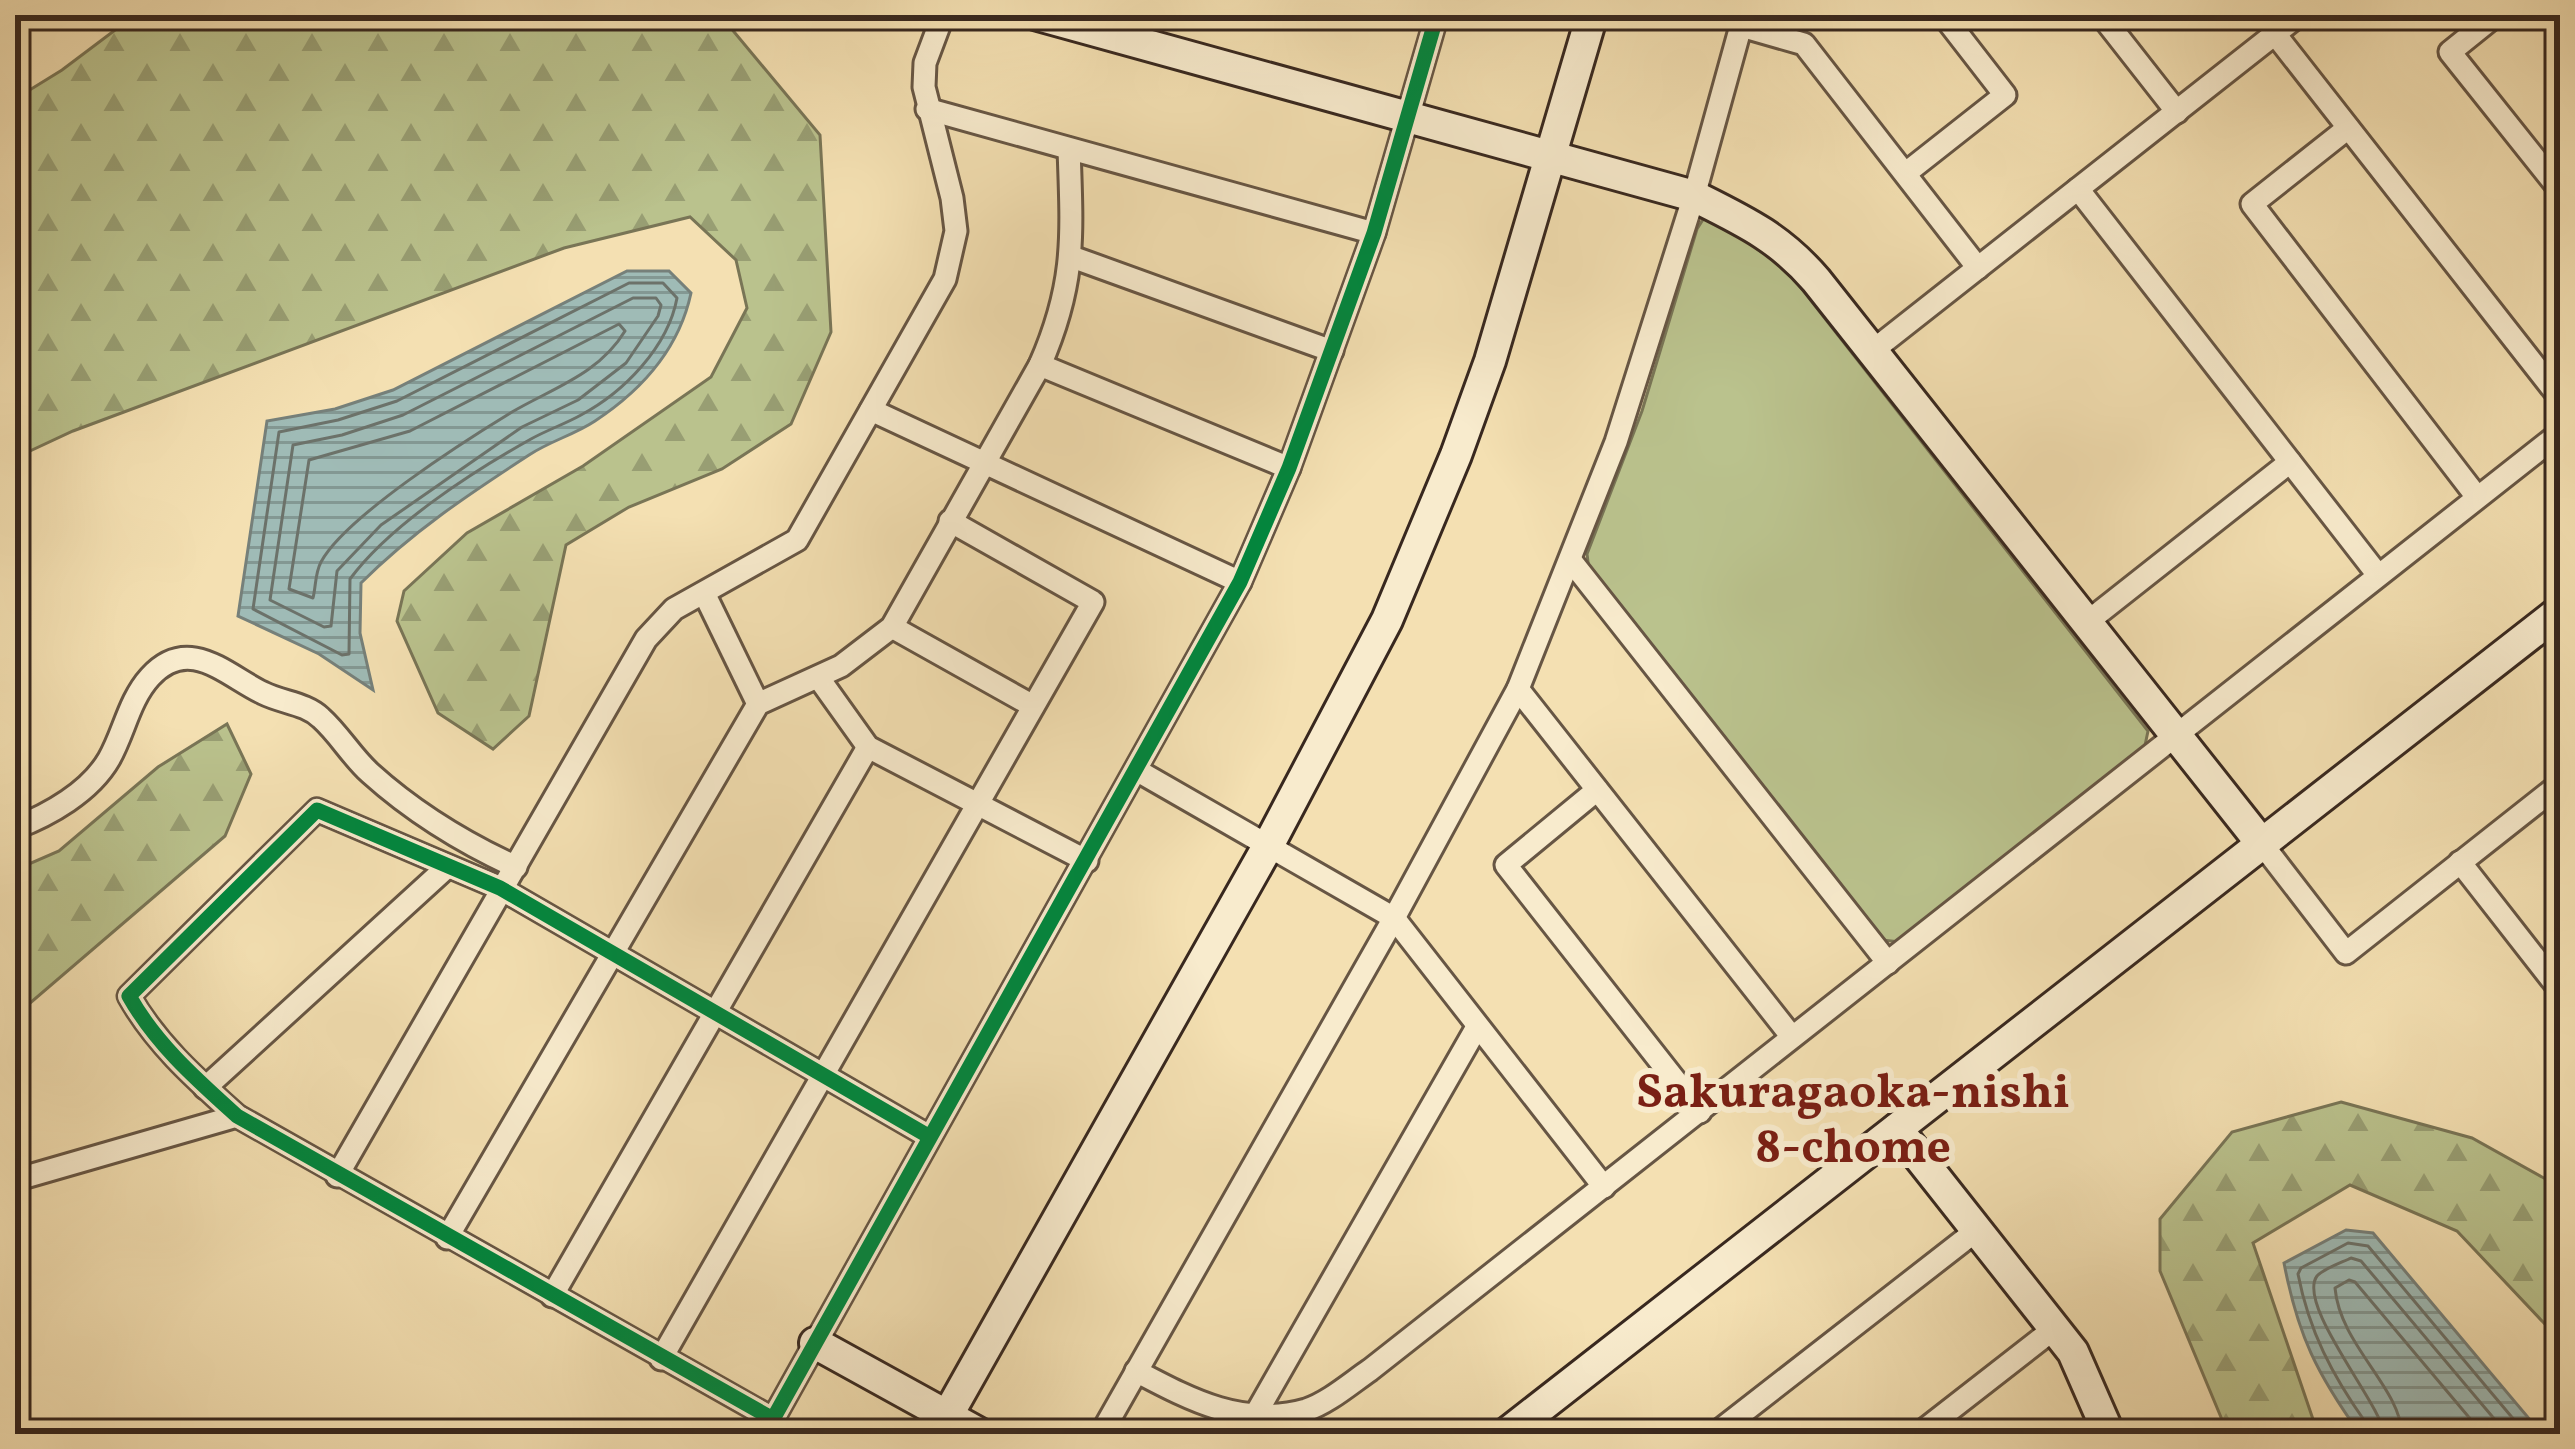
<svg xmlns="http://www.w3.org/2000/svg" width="2575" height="1449" font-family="Vollkorn,serif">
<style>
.forest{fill:url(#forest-firs);stroke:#797556;stroke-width:3}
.green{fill:#bac28d;stroke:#797556;stroke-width:3}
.water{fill:url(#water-rules);stroke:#76807a;stroke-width:3}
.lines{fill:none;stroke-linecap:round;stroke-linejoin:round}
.shore{stroke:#6c726a;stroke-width:3}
.street-casing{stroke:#675644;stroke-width:27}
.secondary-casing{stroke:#38281f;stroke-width:36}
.street{stroke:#f8ebcd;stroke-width:21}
.secondary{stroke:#f8ebcd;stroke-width:30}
.cycleway-casing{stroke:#f8ebcd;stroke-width:22}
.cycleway{stroke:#00873e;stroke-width:15}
.labels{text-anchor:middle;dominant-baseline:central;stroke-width:12;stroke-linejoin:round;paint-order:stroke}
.neighbourhood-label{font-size:48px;font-weight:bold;fill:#7a1f14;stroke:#f8ebcd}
</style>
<defs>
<pattern id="forest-firs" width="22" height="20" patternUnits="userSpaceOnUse" patternTransform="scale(3)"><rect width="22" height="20" fill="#bac28d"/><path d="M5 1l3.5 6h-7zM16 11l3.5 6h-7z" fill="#989e73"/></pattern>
<pattern id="water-rules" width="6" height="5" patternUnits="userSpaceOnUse" patternTransform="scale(3)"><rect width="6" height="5" fill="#9fbbb6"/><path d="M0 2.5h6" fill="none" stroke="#839893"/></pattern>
</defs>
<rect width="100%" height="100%" fill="#f4e0b2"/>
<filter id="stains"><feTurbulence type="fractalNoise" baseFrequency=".00167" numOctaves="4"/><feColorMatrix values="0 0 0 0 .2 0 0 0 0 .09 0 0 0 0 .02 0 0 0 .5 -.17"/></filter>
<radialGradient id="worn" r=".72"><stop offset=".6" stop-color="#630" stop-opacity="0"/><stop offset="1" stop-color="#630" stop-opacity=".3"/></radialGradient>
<g class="forest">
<polygon points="135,15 720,15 820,135 831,332 791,424 722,469 629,507 566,545 529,716 493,749 438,713 397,621 404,591 467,533 583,466 711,377 747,308 736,260 690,217 564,248 73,431 15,458 15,99 62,70"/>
<polygon points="227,724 251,774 225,836 15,1016 15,870 59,851 158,767"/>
<polygon points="2341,1102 2472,1138 2560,1187 2560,1340 2457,1231 2350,1185 2253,1243 2318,1434 2228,1434 2160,1271 2160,1219 2232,1132"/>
</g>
<polygon class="green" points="1704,218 1740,231 1780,261 2148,731 2144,750 1900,942 1882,940 1589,570 1587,554 1642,411 1697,229"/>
<g class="water">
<path d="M 627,271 L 669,271 L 691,293 C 679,349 642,390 595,421 C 574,435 550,441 529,455 C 469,494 412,532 361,583 L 360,633 L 373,690 L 319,654 L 238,616 L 267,421 L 335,409 L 393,390 Z"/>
<path d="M 2346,1230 L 2373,1233 L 2542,1434 L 2360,1434 C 2317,1374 2298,1336 2284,1263 Z"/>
</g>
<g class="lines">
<g class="shore">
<path d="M 629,283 L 663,283 L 677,298 C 668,347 624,392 581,415 C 565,424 547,430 531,439 C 472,472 390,525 350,579 L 349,654 L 342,655 L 253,609 L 279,432 L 338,420 L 397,401 Z"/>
<polygon points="633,298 656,298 661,305 658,316 626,363 578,400 522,427 381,525 337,571 331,626 324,627 270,600 293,445 342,435 403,415"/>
<path d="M 619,324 L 625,331 C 599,374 553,388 512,412 C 466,440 345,517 321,562 C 315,573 316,586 313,598 L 289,589 L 309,460 L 410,431 Z"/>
<path d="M 2368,1434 L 2366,1423 C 2332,1375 2309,1331 2298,1274 L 2301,1268 L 2348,1243 L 2368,1246 L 2526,1434"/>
<path d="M 2384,1434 C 2382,1405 2296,1305 2317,1276 C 2323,1269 2343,1262 2351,1258 L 2361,1261 L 2507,1434"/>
<path d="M 2402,1434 C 2400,1387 2340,1345 2335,1288 L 2349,1280 L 2355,1282 L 2483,1434"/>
</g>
<g class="street-casing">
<g id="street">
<polyline points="2101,15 2177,112"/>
<polyline points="2496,15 2450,52 2560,190"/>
<polyline points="1741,26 1804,44 1978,268"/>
<polyline points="2275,34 2560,398"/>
<polyline points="927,109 1374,233"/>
<polyline points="2348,128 2252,204 2477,497"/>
<polyline points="1906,173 2005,95 1943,15"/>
<polyline points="2078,189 2378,575"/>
<polyline points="1072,257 1332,351"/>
<polyline points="1871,352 2299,15"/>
<polyline points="1040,365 1289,468"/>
<polyline points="871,410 1240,582"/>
<polyline points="1572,562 1888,963"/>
<polyline points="704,593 758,704"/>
<polyline points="2086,623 2290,462"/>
<polyline points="892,627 1033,706"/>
<polyline points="818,677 868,747 1087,861"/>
<polyline points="1518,689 1792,1037"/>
<polyline points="1138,771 1394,918 1604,1187"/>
<polyline points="1597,790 1506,865 1700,1112"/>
<path d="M 15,828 C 49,815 90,792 109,759 C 124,733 129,700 150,677 C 189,634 227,676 263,693 C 283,703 305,703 321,718 C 339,734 352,757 370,773 C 412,811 464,843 516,867"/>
<polyline points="2262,844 2346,953 2560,784"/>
<polyline points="2460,862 2560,990"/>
<polyline points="205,1088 446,868"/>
<path d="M 930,1137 L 500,888 L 317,810 L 129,996 C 156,1044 196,1079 237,1116 L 773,1419 L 1240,582 L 1289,468 L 1374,233 L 1437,15"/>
<polyline points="337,1176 646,639 674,609 797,540 945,279 956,231 952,198 924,87 925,63 943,15"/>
<polyline points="15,1180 237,1116"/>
<path d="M 447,1238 L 758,704 L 841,666 L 892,627 L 1040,365 C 1076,283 1072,236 1069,149"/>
<polyline points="552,1296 868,747"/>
<polyline points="661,1359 1093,602 950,521"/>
<path d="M 1136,1371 C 1191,1400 1243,1428 1306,1410 C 1328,1403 1351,1383 1370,1370 L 2560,433"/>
<polyline points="1254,1417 1477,1027"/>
<polyline points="1101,1434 1394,918 1518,689 1616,442 1694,196 1744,15"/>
<polyline points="1715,1434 1977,1230"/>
<polyline points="1919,1434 2055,1328"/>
</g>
</g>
<g class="secondary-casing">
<g id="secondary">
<path d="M 1038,15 L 1694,196 C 1744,221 1779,237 1816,280 L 2262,844"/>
<polyline points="1897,1129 2073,1352 2109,1434"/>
<polyline points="815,1343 980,1434"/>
<polyline points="937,1434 1268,846 1387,620 1456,455 1490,361 1592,15"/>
<polyline points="1506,1434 2560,611"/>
</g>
</g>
<use href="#street" class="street"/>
<use href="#secondary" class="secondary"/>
<g class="cycleway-casing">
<path id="cycleway" d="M 930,1137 L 500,888 L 317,810 L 129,996 C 156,1044 196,1079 237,1116 L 773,1419 L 1240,582 L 1289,468 L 1374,233 L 1437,15"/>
</g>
<use href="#cycleway" class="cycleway"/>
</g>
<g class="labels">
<g class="neighbourhood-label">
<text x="1853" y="1094">Sakuragaoka-nishi<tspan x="1853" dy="55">8-chome</tspan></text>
</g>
</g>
<rect width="2575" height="1449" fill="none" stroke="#f4e0b2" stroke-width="60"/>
<rect x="18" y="18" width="2539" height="1413" fill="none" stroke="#38281f" stroke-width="6"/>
<rect x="30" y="30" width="2515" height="1389" fill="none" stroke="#38281f" stroke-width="3"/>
<rect width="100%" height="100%" filter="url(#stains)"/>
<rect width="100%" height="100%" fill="url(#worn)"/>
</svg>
